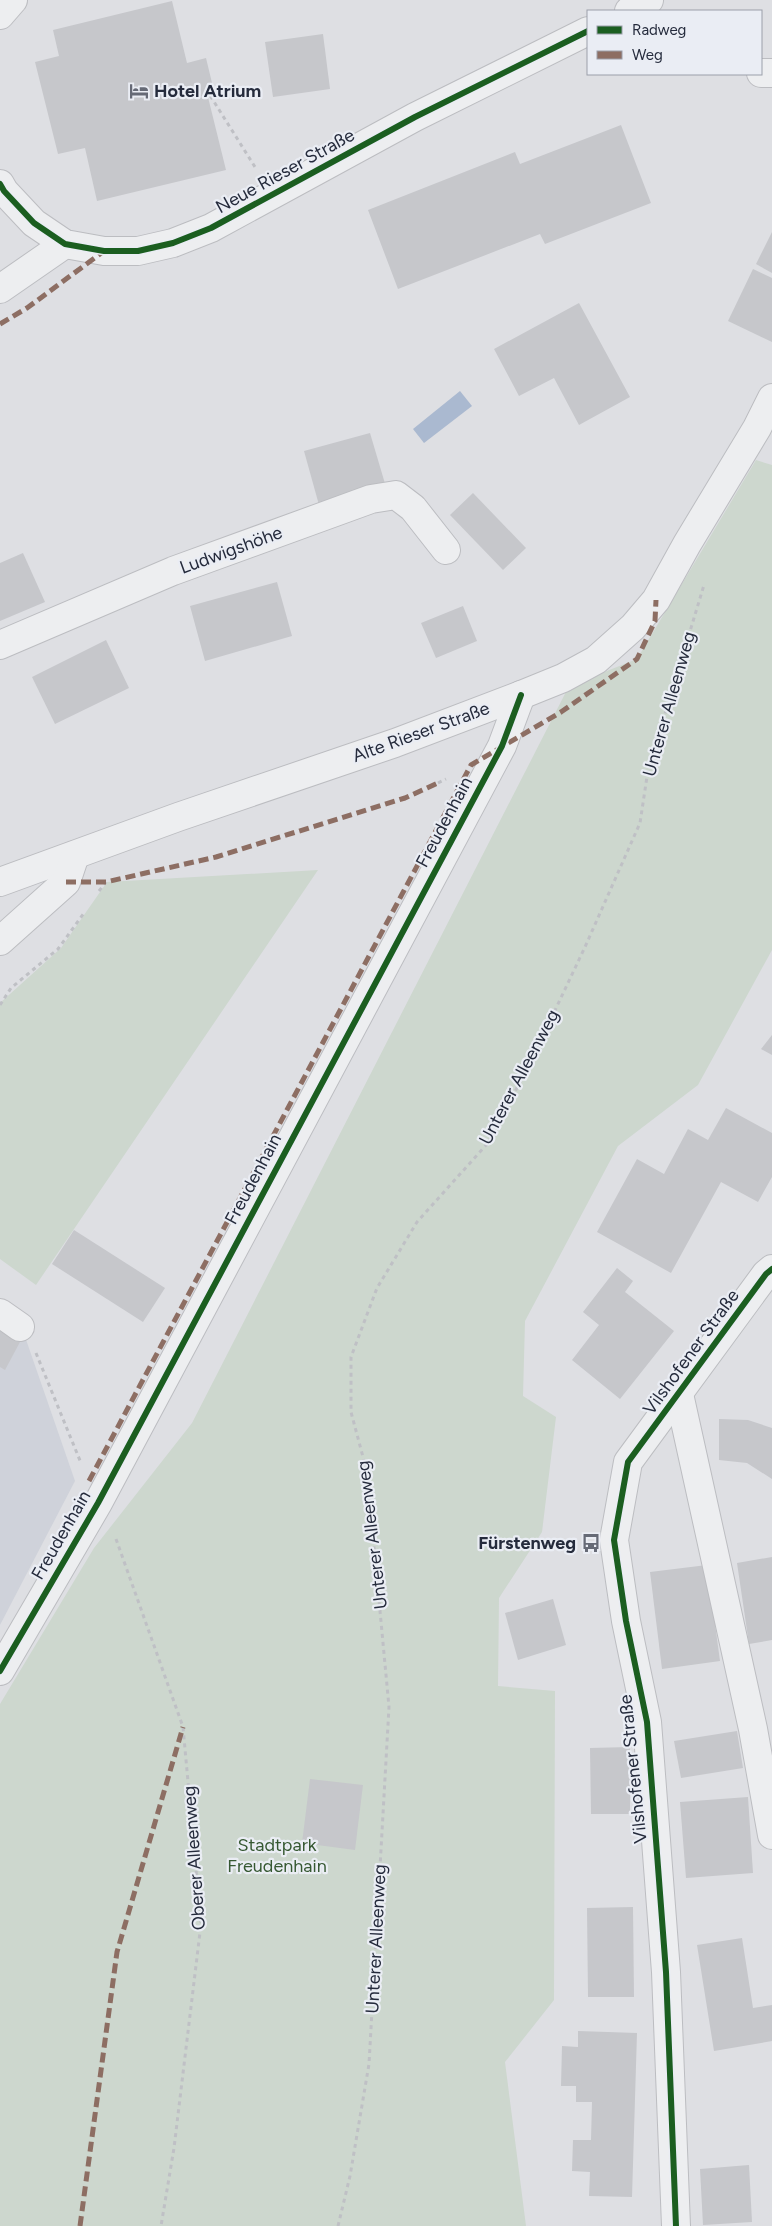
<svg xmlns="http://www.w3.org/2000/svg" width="772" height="2226" font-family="Figtree,sans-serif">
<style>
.built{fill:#cfd2da}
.green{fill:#cdd7ce}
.water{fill:#aab9d0}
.building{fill:#c6c7cb}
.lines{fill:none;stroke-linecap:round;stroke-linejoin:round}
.minor-casing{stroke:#bcbdc1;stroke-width:30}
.path{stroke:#bfc0c5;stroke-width:3;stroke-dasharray:4 4;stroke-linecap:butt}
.minor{stroke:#edeef0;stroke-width:28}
.quiet{stroke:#8d6e63;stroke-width:5;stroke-dasharray:10 5;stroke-linecap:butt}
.cycleway-casing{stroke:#eaedf4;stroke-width:9}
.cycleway{stroke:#1b5e20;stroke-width:6}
.labels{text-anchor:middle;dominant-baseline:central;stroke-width:4.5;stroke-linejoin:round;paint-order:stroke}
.poi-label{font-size:18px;font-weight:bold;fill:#252b3c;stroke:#eaedf4;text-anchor:start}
.street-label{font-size:18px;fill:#252b3c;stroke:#eaedf4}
.park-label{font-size:18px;fill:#365832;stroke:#eaedf4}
</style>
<rect width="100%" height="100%" fill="#dedfe3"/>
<polygon class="built" points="0,1313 22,1328 75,1481 0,1625"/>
<g class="green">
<polygon points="756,460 772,465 772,950 698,1085 618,1146 525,1321 523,1396 556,1417 542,1532 499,1598 498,1686 555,1691 554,2000 505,2062 526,2226 0,2226 0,1704 94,1548 192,1423 569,686 637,659"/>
<polygon points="318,870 36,1285 0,1259 0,1003 61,948 107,882"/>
</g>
<polygon class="water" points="460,391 472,406 424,443 413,429"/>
<g class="building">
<polygon points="172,1 187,63 206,58 213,87 206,89 226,170 97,201 85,148 58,154 35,62 59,56 53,30"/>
<polygon points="323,34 330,89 273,97 265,42"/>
<polygon points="621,125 651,203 545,244 540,234 398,289 368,210 515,152 520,164"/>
<polygon points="772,232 772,273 756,264"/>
<polygon points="753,269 772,278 772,342 728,321"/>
<polygon points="579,303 630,397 579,425 554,378 519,396 494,349"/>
<polygon points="370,433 386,487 319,505 304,451"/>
<polygon points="473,493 526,548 503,570 450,515"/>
<polygon points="23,553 45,602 0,621 0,563"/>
<polygon points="277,582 292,636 205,661 190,606"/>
<polygon points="463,606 477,641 436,658 421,623"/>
<polygon points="106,640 129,688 55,724 32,677"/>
<polygon points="772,1035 772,1055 761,1049"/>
<polygon points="726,1108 772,1133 772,1177 758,1202 721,1182 671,1273 597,1232 637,1159 664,1174 688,1129 708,1140"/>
<polygon points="74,1230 165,1288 143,1322 52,1264"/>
<polygon points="617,1268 633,1281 625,1292 674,1331 620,1399 572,1360 599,1325 583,1312"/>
<polygon points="0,1331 20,1342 5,1370 0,1367"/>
<polygon points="719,1419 748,1420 772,1428 772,1479 747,1463 719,1460"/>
<polygon points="772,1557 772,1640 749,1644 737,1563"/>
<polygon points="707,1565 720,1661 662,1669 650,1572"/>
<polygon points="553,1599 566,1645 518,1660 505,1613"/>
<polygon points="737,1731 743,1768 681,1778 674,1741"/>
<polygon points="630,1747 630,1814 591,1814 590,1748"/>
<polygon points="310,1779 363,1785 355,1850 302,1843"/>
<polygon points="748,1797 753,1873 686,1878 680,1802"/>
<polygon points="633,1907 634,1997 588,1997 587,1908"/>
<polygon points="742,1938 753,2008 772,2005 772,2041 714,2051 697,1945"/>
<polygon points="578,2031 637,2033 632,2197 589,2196 590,2172 572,2171 573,2140 591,2140 592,2102 576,2102 576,2086 561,2086 562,2046 578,2047"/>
<polygon points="749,2165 752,2222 703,2225 700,2169"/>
</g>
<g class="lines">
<g class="minor-casing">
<g id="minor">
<polyline points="629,11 649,0"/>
<polyline points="0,15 13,0"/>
<polyline points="761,73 772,73"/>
<polyline points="0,184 4,191 34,223 65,244 104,251 138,251 173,243 211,228 415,117 588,31"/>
<polyline points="0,289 65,244"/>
<polyline points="0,645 173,571 371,499 396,495 413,508 446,550"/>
<polyline points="0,882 178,817 395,743 521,695 563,678 596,660 633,627 656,600 687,544 757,428 772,398"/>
<polyline points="0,941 66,882 75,855"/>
<polyline points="0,1313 20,1327"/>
<polyline points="679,1394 753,1729 772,1835"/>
<polyline points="0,1671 98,1503 502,746 521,695"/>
<polyline points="676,2226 666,1972 647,1722 626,1621 614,1540 628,1462 766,1274 772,1269"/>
</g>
</g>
<g class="path">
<polyline points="206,89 255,167"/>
<polyline points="438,783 446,779"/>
<polyline points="99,891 106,882"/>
<polyline points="0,1005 11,988 58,949 84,913"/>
<polyline points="36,1353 81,1463"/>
<polyline points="116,1539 183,1727 201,1924 174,2148 161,2226"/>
<polyline points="338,2226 350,2176 369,2064 389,1707 367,1472 351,1412 351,1357 377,1288 417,1222 488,1143 531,1061 585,947 640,823 648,770 704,585"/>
</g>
<use href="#minor" class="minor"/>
<g class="quiet">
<polyline points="0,324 27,308 104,251"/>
<polyline points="66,882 106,882 216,857 405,798 438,783"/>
<polyline points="89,1481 471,765 561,712 637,659 655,621 656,600"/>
<polyline points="80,2226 117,1952 183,1727"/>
</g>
<g class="cycleway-casing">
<g id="cycleway">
<polyline points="0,184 4,191 34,223 65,244 104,251 138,251 173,243 211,228 415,117 588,31"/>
<polyline points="0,1671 98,1503 502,746 521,695"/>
<polyline points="676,2226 666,1972 647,1722 626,1621 614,1540 628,1462 766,1274 772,1269"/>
</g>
</g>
<use href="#cycleway" class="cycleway"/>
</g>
<defs>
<g id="hotel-bare" transform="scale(1.5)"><path d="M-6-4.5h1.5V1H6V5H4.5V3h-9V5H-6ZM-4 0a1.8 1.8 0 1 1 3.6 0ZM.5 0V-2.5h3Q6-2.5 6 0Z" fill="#666a76" stroke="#eaedf4" stroke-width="2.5" paint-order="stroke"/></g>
<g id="bus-bare" transform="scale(1.5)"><path d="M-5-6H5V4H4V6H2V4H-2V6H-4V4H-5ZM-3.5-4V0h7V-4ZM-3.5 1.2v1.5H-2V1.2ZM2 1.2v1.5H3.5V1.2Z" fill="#666a76" stroke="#eaedf4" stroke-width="2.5" paint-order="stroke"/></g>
</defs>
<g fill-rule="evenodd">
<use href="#hotel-bare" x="139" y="91"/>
<use href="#bus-bare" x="591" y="1543"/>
</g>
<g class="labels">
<g class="poi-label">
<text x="154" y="91">Hotel Atrium</text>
<text x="576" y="1543" text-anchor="end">Fürstenweg</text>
</g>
<g class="street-label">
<text transform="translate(285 171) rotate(-29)">Neue Rieser Straße</text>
<text transform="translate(231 550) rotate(-20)">Ludwigshöhe</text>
<text transform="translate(669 704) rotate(-74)">Unterer Alleenweg</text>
<text transform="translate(421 732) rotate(-20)">Alte Rieser Straße</text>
<text transform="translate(444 822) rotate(-62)">Freudenhain</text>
<text transform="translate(519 1077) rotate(-62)">Unterer Alleenweg</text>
<text transform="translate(253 1179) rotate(-62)">Freudenhain</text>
<text transform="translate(691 1352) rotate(-54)">Vilshofener Straße</text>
<text transform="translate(61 1535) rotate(-60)">Freudenhain</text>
<text transform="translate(372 1535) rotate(-97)">Unterer Alleenweg</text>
<text transform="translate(633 1769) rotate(-96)">Vilshofener Straße</text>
<text transform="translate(194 1858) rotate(-94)">Oberer Alleenweg</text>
<text transform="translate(376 1939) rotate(-87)">Unterer Alleenweg</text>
</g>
<g class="park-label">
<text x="277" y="1845">Stadtpark<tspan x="277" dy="21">Freudenhain</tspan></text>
</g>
</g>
<rect x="587" y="10" width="175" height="65" fill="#eaedf4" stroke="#9b9faa"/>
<rect x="597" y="26" width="25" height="8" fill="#1b5e20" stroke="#9b9faa"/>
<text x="632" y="35" font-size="15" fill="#252b3c">Radweg</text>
<rect x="597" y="51" width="25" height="8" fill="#8d6e63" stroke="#9b9faa"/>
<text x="632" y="60" font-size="15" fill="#252b3c">Weg</text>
</svg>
